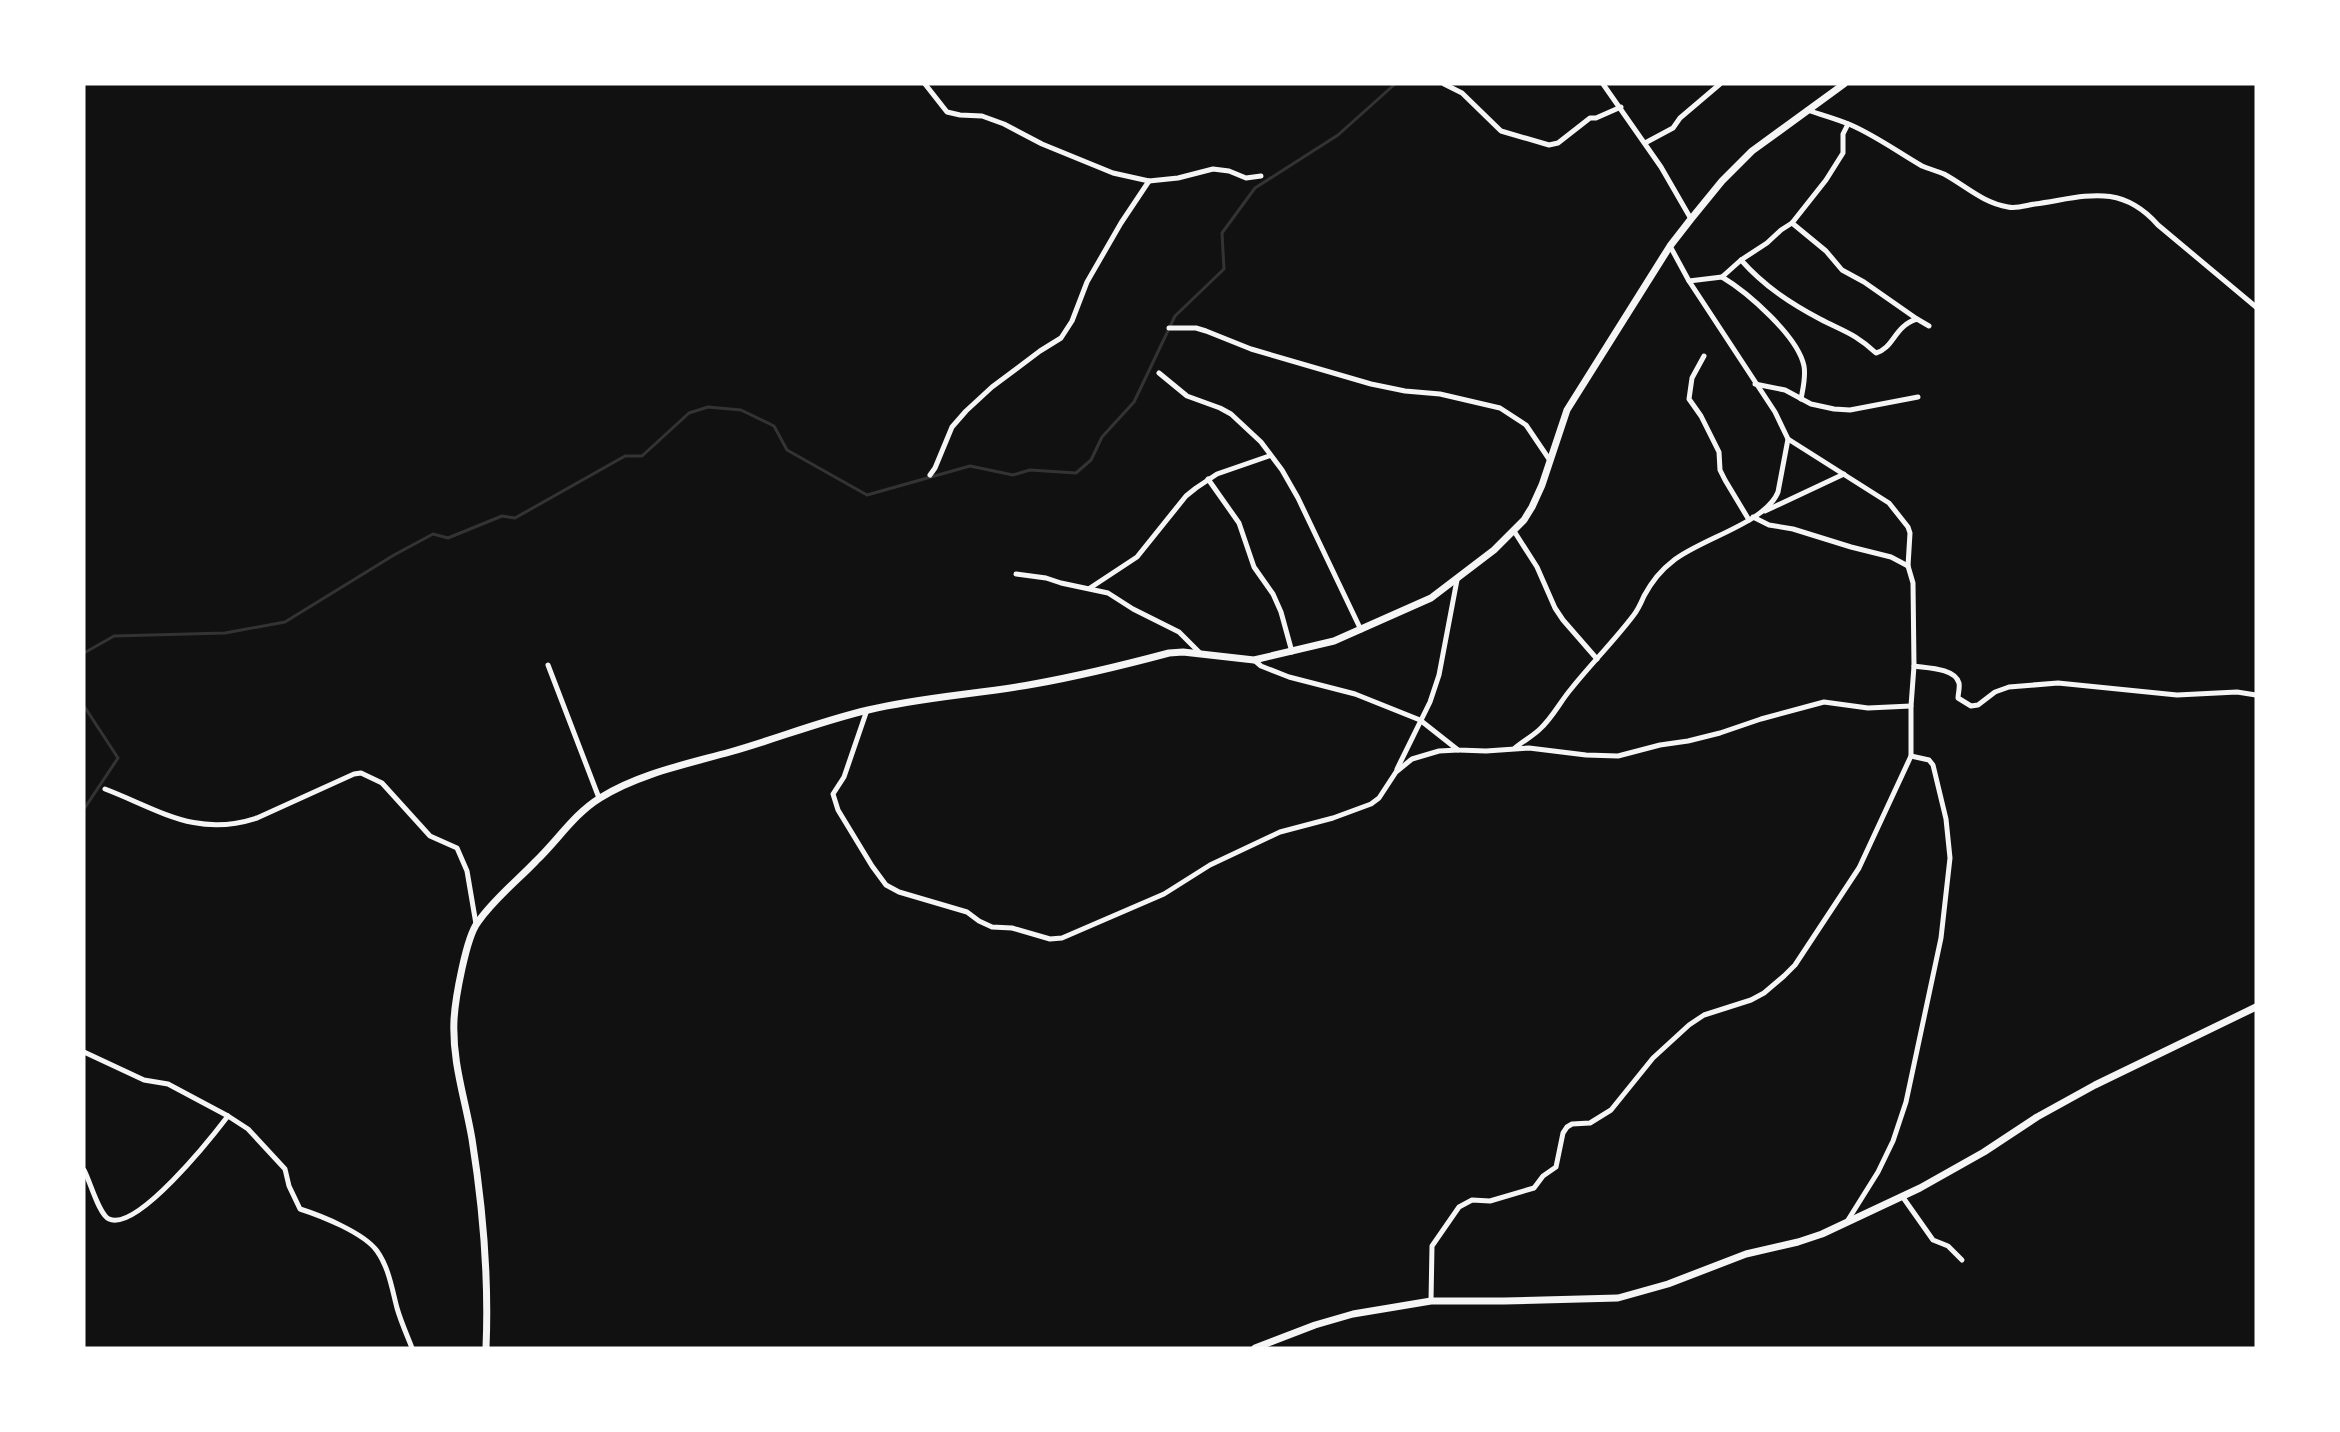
<svg xmlns="http://www.w3.org/2000/svg" width="2340" height="1432" font-family="Commissioner,sans-serif">
<style>
.lines{fill:none;stroke-linecap:round;stroke-linejoin:round}
.stream{stroke:#333;stroke-width:3}
.minor{stroke:#f5f5f5;stroke-width:5}
.tertiary{stroke:#f5f5f5;stroke-width:7}
</style>
<rect width="100%" height="100%" fill="#111"/>
<g class="lines">
<g class="stream">
<polyline points="84,653 114,636 225,633 285,622 394,555 433,534 448,538 502,516 515,518 625,456 642,456 689,413 708,407 741,410 774,426 787,450 867,495 970,466 1013,475 1030,470 1076,473 1091,460 1102,437 1134,402 1175,316 1224,269 1222,233 1255,188 1338,135 1395,84"/>
<polyline points="84,706 118,758 84,809"/>
</g>
<g class="minor">
<polyline points="925,84 947,112 960,115 982,116 1004,124 1042,144 1113,173 1149,181 1178,178 1213,169 1229,171 1246,178 1261,176"/>
<polyline points="1444,84 1462,93 1501,131 1549,145 1558,143 1590,118 1596,118 1621,107"/>
<polyline points="1603,84 1661,167 1691,219"/>
<path d="M 1807,110 C 1822,115 1837,119 1851,125 C 1876,136 1898,152 1922,166 C 1929,169 1937,171 1944,174 C 1966,186 1983,203 2008,207 C 2017,209 2027,205 2035,204 C 2085,197 2120,182 2158,225 L 2256,307"/>
<polyline points="1645,143 1673,128 1680,118 1720,84"/>
<polyline points="1792,223 1826,251 1842,270 1864,282 1917,319"/>
<path d="M 1741,260 C 1764,286 1790,303 1820,319 C 1843,331 1856,334 1876,353 C 1894,348 1894,326 1917,319 L 1929,326"/>
<path d="M 1722,277 C 1747,292 1798,336 1804,366 C 1806,377 1803,388 1801,399"/>
<polyline points="1689,281 1722,277 1741,260 1767,243 1781,230 1792,223 1826,180 1843,153 1843,134 1848,124"/>
<polyline points="1169,328 1196,328 1206,331 1251,349 1371,384 1405,391 1440,394 1500,408 1526,425 1549,459"/>
<polyline points="1704,356 1692,378 1689,399 1701,416 1719,452 1720,470 1725,480 1749,520"/>
<polyline points="1159,373 1187,396 1220,408 1231,414 1261,442 1282,470 1298,498 1361,630"/>
<polyline points="1755,384 1785,390 1811,404 1834,409 1850,410 1918,397"/>
<polyline points="930,475 935,468 952,427 966,411 992,387 1040,351 1061,338 1072,321 1087,282 1121,223 1149,181"/>
<polyline points="1208,479 1239,523 1254,567 1273,594 1281,612 1292,652"/>
<polyline points="1765,511 1844,474"/>
<polyline points="1753,517 1769,525 1793,529 1851,547 1891,557 1908,566"/>
<polyline points="1514,531 1537,567 1555,608 1563,620 1597,659"/>
<polyline points="1016,574 1046,578 1061,583 1108,593 1133,609 1179,632 1200,653"/>
<polyline points="1090,588 1137,557 1186,496 1196,488 1217,474 1269,456"/>
<polyline points="1254,660 1261,666 1289,677 1355,694 1420,720 1458,750 1486,751 1529,748 1586,755 1618,756 1660,745 1688,741 1720,733 1761,719 1824,702 1868,708 1911,706"/>
<polyline points="548,665 599,798"/>
<path d="M 1914,666 C 1927,668 1955,668 1959,683 C 1960,688 1958,694 1958,698 L 1971,706 L 1978,705 L 1995,692 L 2009,687 L 2058,683 L 2177,695 L 2237,692 L 2256,695"/>
<polyline points="867,710 844,777 833,794 838,810 872,866 886,885 899,892 967,912 979,921 992,927 1012,928 1050,939 1062,938 1164,894 1210,865 1280,832 1333,818 1371,804 1379,798 1396,772 1412,759 1439,751 1458,750"/>
<path d="M 1515,748 C 1523,741 1533,736 1540,729 C 1553,717 1560,702 1571,689 C 1591,664 1614,641 1633,616 C 1638,610 1641,603 1644,596 C 1651,583 1661,570 1673,561 C 1700,539 1766,523 1778,492 L 1788,439"/>
<polyline points="1397,769 1430,702 1439,675 1457,580"/>
<path d="M 105,789 C 160,810 196,838 257,818 L 354,774 L 361,773 L 382,783 L 430,836 L 457,848 L 467,871 L 476,924"/>
<path d="M 84,1052 L 144,1080 L 168,1084 L 228,1116 L 248,1129 L 285,1169 L 289,1186 L 300,1209 C 322,1216 364,1233 377,1251 C 389,1268 392,1289 397,1308 C 401,1322 407,1335 412,1348"/>
<path d="M 84,1170 C 90,1181 99,1215 109,1219 C 137,1232 212,1137 228,1116"/>
<polyline points="1902,1196 1933,1240 1948,1246 1962,1260"/>
<polyline points="1848,1220 1878,1172 1893,1141 1906,1102 1941,938 1950,858 1946,819 1933,765 1929,760 1911,756"/>
<polyline points="1431,1301 1432,1246 1459,1207 1472,1200 1490,1201 1534,1188 1543,1176 1556,1167 1563,1133 1567,1127 1572,1124 1590,1123 1611,1110 1653,1058 1689,1025 1704,1015 1751,1000 1764,993 1784,976 1795,965 1859,868 1911,756 1911,706 1914,666 1913,583 1908,566 1910,533 1908,527 1889,503 1788,439 1775,412 1689,281 1670,246"/>
</g>
<g class="tertiary">
<path d="M 486,1348 C 489,1278 483,1208 472,1139 C 465,1098 452,1062 454,1020 C 455,1000 466,937 478,922 C 494,899 517,881 536,861 C 558,840 574,814 600,798 C 638,774 687,764 730,752 C 776,739 821,721 868,710 C 922,697 979,694 1034,684 C 1079,676 1124,665 1169,653 L 1183,652 L 1254,660 L 1334,641 L 1431,598 L 1494,550 L 1524,520 L 1532,507 L 1542,485 L 1567,410 L 1670,246 L 1691,219 L 1722,181 L 1752,151 L 1844,84"/>
<polyline points="1255,1348 1315,1325 1353,1314 1431,1301 1504,1301 1618,1298 1668,1284 1746,1254 1798,1242 1822,1234 1920,1188 1984,1152 2037,1117 2095,1085 2256,1007"/>
</g>
</g>
<rect width="2340" height="1432" fill="none" stroke="#ffffff" stroke-width="171"/>
</svg>
